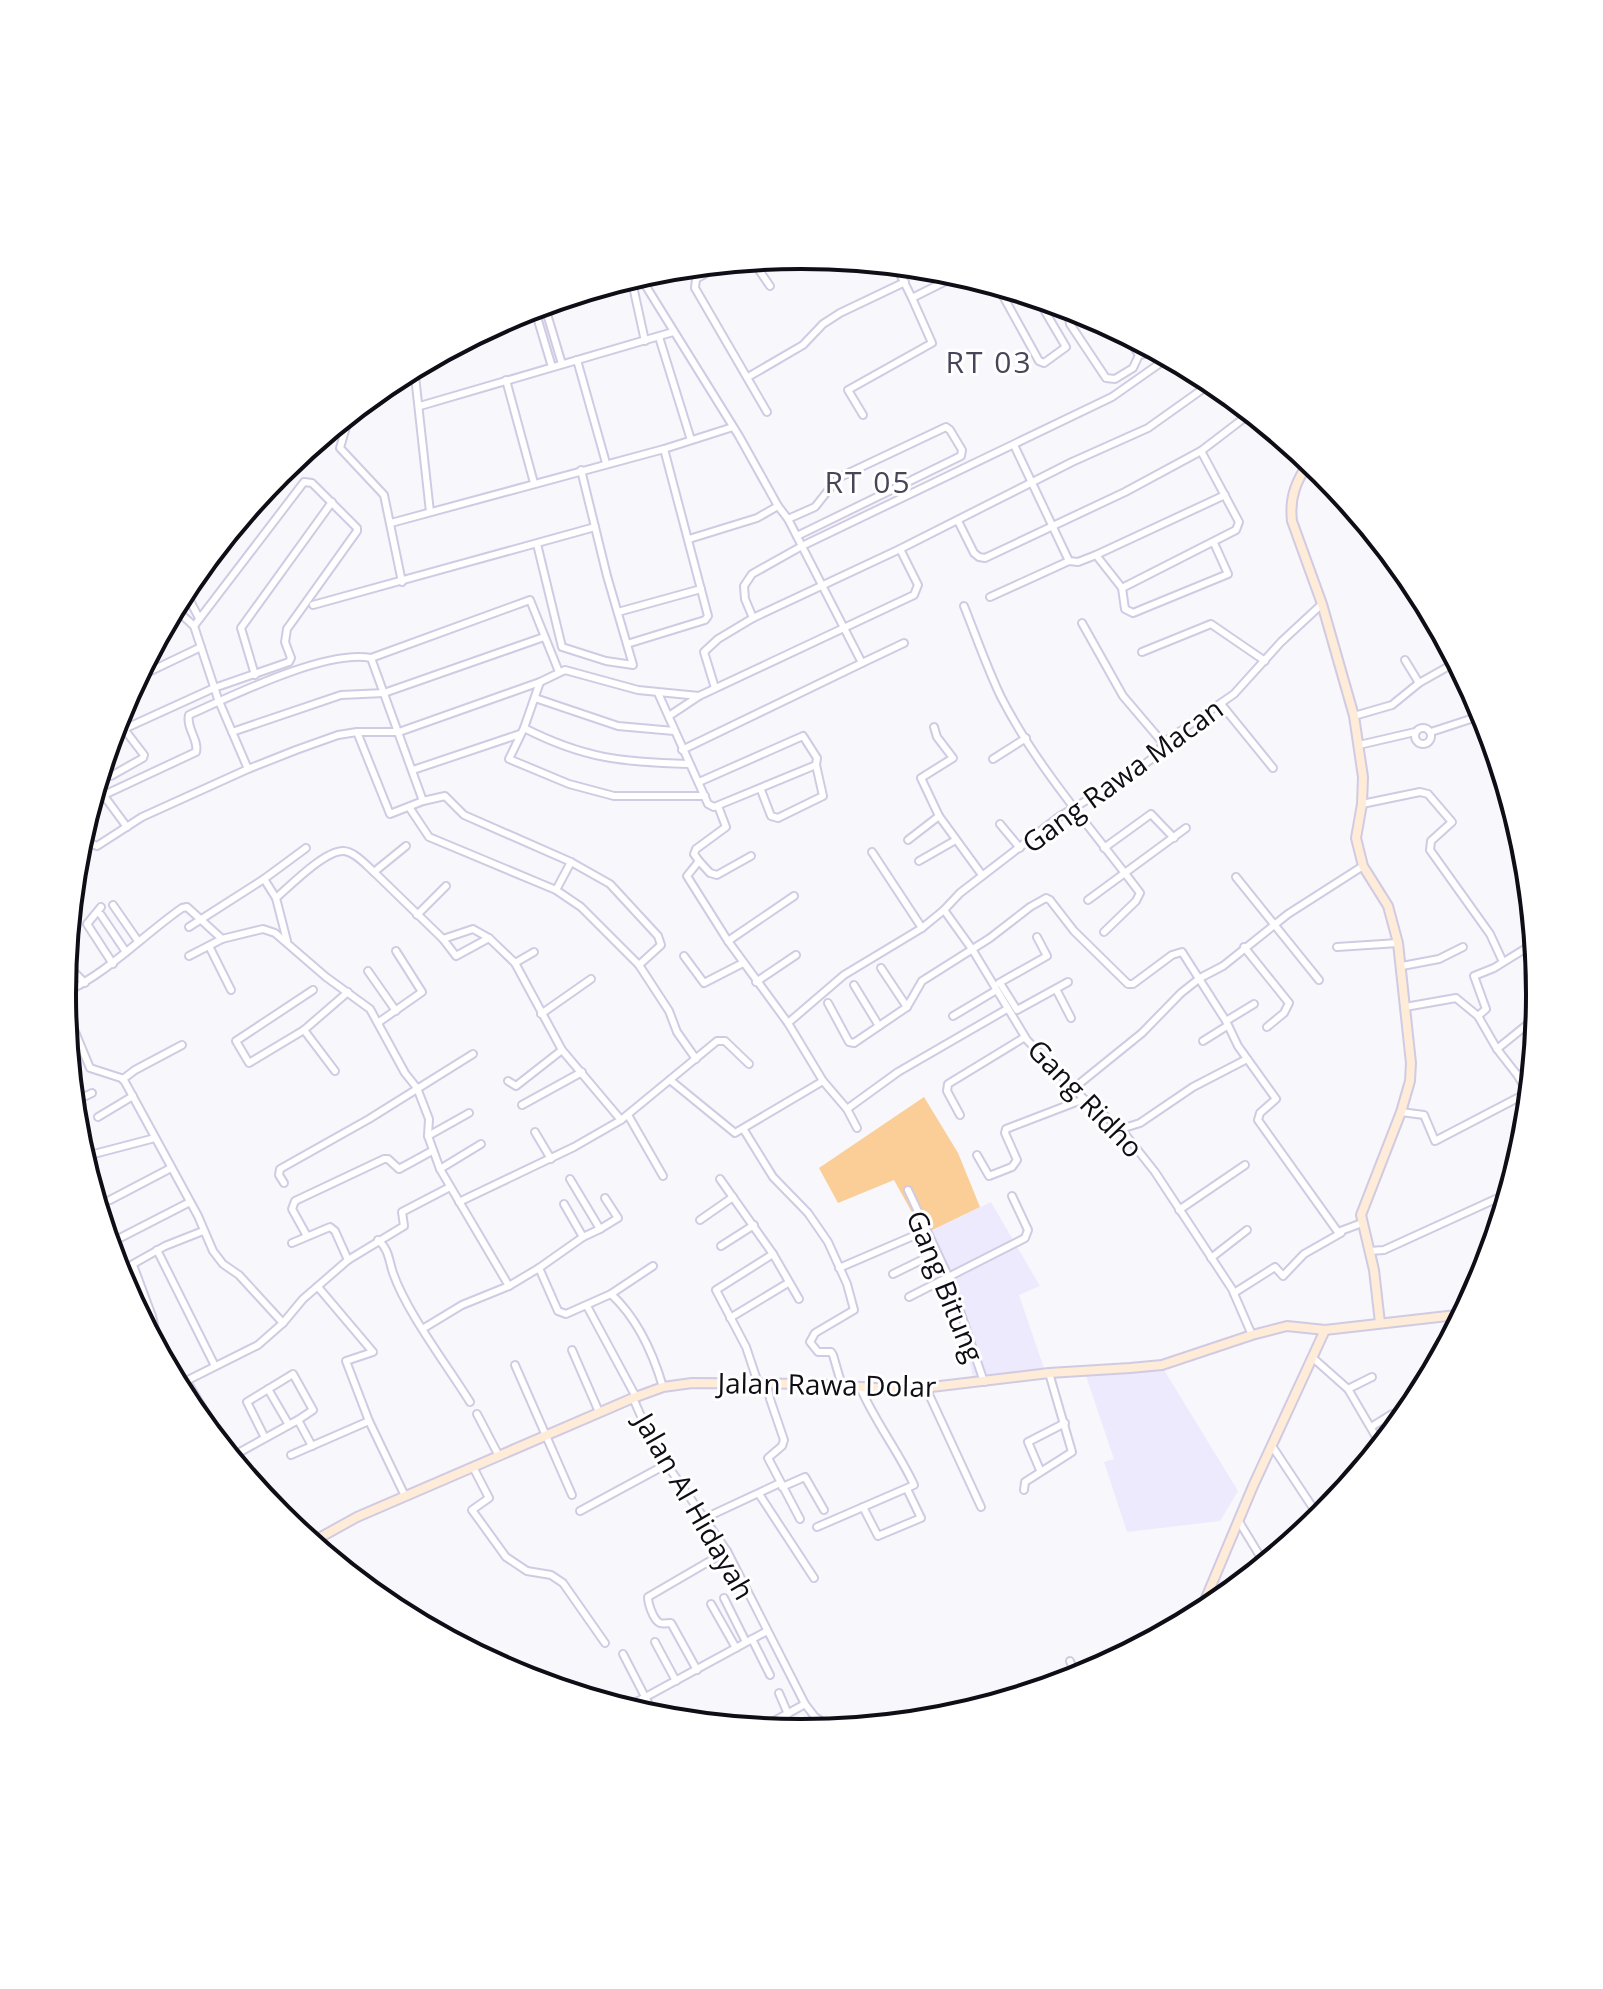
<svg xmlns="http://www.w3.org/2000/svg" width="1603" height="1989" font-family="'Open Sans',sans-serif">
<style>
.built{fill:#eeeafd}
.green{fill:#fbcd97}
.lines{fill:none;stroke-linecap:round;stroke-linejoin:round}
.street-casing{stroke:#d0cbe3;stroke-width:10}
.secondary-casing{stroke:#d0cbe3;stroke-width:12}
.street{stroke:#fff;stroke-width:6}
.secondary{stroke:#feecd8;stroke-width:8}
.labels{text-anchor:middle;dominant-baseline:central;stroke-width:6;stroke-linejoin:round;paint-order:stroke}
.street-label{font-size:28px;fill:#0f0d15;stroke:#fff}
.neighbourhood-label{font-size:30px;letter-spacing:2px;fill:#494559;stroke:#fff}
.rim{fill:none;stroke:#0f0d15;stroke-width:4}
</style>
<rect width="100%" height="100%" fill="#f8f7fc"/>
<g class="built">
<polygon points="991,1202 1040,1286 1019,1295 1045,1371 973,1377 963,1332 924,1234"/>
<polygon points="1164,1370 1238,1491 1220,1521 1127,1532 1104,1462 1114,1459 1086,1376"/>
</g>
<polygon class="green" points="924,1097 958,1153 980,1207 924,1234 894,1180 838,1203 819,1168"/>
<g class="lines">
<g class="street-casing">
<g id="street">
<polyline points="752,260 770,286"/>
<polyline points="726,262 696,279 695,288 767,412"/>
<polyline points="895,264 912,298 960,274"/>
<polyline points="639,275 739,436 778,506 757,518 689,539"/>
<polyline points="631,277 645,341"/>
<polyline points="642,279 657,269"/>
<polyline points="997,285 1039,361 1044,363 1066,347 1036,296"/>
<polyline points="544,304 562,364"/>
<polyline points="534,307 552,367"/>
<polyline points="1077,309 1069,318 1070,324 1106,378 1115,379 1133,368 1139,355"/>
<polyline points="1125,333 1139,355"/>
<polyline points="659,337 691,440"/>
<polyline points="1139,355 1159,351"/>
<polyline points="577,360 606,463"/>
<polyline points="414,367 430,512"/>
<polyline points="748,377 803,345 823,324 840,313 905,282"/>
<polyline points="506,380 534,483"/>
<polyline points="420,406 673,332"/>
<polyline points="350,413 340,448 384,495 402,582"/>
<polyline points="863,415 848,390 932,343 912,298"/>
<polyline points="1014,445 1069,561"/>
<polyline points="788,519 815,507 838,478 946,427 950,430 962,450 961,456 797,536"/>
<polyline points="958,521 974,553 979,557 985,558 1125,492 1201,451 1252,412"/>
<polyline points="391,523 664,449 733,427"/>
<polyline points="537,544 562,647 606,661 633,665 607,576 581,470"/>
<polyline points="1096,555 1122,588 1125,609 1133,613 1228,574 1214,543"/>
<polyline points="1122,588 1236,530 1239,522 1201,451"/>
<polyline points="182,592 188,597 199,618"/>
<polyline points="990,597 1069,561 1078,562 1096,555 1225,495"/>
<polyline points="313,605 595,527"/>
<path d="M 964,606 C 976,636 987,668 1001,697 C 1038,769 1092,829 1140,893 L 1136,901 L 1104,932"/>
<polyline points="618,612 701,589"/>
<polyline points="169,617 182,615 194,626 218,699 248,769"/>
<polyline points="753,618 745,599 744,586 752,574 802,546 1112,397 1169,357"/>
<polyline points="1082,623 1123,696 1163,743"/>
<polyline points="627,644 705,620 708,616 664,449"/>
<polyline points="1142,652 1211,624 1265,661"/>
<polyline points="371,658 530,600 559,672"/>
<polyline points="1405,660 1419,683"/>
<polyline points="862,663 904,643"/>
<polyline points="255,675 241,628 332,502"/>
<polyline points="136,678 201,647"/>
<polyline points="540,682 524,728 509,759 569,784 614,796 705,796"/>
<polyline points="715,688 704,652 718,639 753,618 900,549 1072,462 1148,428 1214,381"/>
<polyline points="658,693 708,804 714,807 816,765"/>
<polyline points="535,698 618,726 674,731"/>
<polyline points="1221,704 1273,768"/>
<polyline points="669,716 699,696"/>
<polyline points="1354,716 1392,705 1419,683 1458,661"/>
<polyline points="116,718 124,729"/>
<polyline points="934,727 937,737 953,758 921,778 939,816"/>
<circle cx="1423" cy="736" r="8"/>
<path d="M 524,728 C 585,759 622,762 689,764"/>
<polyline points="232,732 341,695 384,693 544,637"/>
<polyline points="357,732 390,814 423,801 445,796 464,815 571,862 610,884 658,936 661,945 639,965"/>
<polyline points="1431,732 1486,714"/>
<polyline points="1359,745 1415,732"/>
<polyline points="682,750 862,663 788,519 778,506"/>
<polyline points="993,759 1026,738"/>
<polyline points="101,767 111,776 143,758 144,755 124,729 214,688 289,662 291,658 285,642 287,629 357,531 357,528 312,483 304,482 194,626"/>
<polyline points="413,770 520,734"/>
<polyline points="699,782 803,736 817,758 816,765 823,796 778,818 771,816 761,790"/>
<polyline points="96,785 127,827"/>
<path d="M 104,795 L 196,752 C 199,740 186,728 189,715 C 232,696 326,649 371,658 L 423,801"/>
<polyline points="1362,804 1420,792 1428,794 1452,822 1431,841 1430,850 1490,934 1503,962"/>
<polyline points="718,806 726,827 696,849 694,854 699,861 687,876 728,941"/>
<polyline points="409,807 429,837 556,890 581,907 639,965 669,1011 677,1032 696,1059"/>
<polyline points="1000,824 1020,848"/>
<polyline points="82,830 92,844 97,846 142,817 248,769 296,750 338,735 357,732 399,732 540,682 565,670 638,690 699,696 914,595 918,585 900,549"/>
<polyline points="908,840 939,816 982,875"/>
<polyline points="406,846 374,872 443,939 456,956 489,938"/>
<polyline points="1104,848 1151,814 1174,838"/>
<polyline points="872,852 922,928"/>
<polyline points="699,861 710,873 717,875 751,856"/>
<polyline points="919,861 954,841"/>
<polyline points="1236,877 1319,980"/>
<polyline points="1524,885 1531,895"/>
<polyline points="556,890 571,862"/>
<polyline points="794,896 728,941 788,1023 823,1081"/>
<polyline points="276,898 264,879 306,848"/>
<polyline points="1088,900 1186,828"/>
<polyline points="113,905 138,941"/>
<polyline points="101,907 87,924 113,964"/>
<polyline points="101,915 126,952"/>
<polyline points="417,915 446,886"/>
<polyline points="189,927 264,879"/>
<polyline points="443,939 473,929 489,938 515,963 562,1050 621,1120 717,1041 725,1041 749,1064"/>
<path d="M 287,941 L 276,898 C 290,886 324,851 343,851 C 354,851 366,865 374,872"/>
<polyline points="209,946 231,990"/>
<polyline points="1244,947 1289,1003 1284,1013 1267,1027"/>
<polyline points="1337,947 1398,943"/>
<polyline points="189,956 222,939"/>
<polyline points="684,956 704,983 743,963"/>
<polyline points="65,963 85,983"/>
<polyline points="515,963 534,952"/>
<polyline points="1402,966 1439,959 1463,947"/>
<polyline points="881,968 907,1007"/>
<polyline points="368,971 396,1011"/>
<polyline points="756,982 796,955"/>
<polyline points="999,983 1047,956 1037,937"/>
<polyline points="1000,983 1017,1010 1068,982"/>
<polyline points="854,985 879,1026"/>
<polyline points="1056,989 1071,1018"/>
<path d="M 62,994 C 108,973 142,936 182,908 L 187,907 L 222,939 L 263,929 L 275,933 L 326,977 L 370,1009 L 405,1073 L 417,1088 L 429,1119 L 428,1136 L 440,1169 L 509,1286"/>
<polyline points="63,1003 90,1068 121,1078 125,1082 198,1216 213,1251 223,1264 239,1275 283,1323"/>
<polyline points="828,1003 849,1042 854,1043 907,1007 922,981 930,976 990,938 1030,907 1046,898 1050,900 1074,931 1128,984 1133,984 1172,955 1182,952 1226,1021 1238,1046 1276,1099 1260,1113 1258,1120 1338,1232 1362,1223"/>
<polyline points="1405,1007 1456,998 1478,1016 1497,1049 1518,1076 1531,1099"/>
<polyline points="541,1014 591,979"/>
<polyline points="953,1016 995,991"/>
<polyline points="1478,1016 1486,1009 1474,976 1494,968 1536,942"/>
<polyline points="1226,1021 1254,1004"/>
<polyline points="379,1022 422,992 396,951"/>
<polyline points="788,1023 844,975 922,928 944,910"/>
<polyline points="304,1030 249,1063 236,1041 313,990"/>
<polyline points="1203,1041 1227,1026"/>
<polyline points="1497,1049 1539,1015"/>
<polyline points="335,1071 304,1030 348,992"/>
<polyline points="1518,1076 1534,1065"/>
<polyline points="123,1079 135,1070 182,1045"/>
<polyline points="670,1080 735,1133 823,1081 847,1109 857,1128"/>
<polyline points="508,1081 516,1086 562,1050"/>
<polyline points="1074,1088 1142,1033 1181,993 1200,978 1223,966 1288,914 1363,866"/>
<polyline points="73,1102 92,1093"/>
<polyline points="522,1105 582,1072"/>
<polyline points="847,1109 898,1072 1007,1009"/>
<polyline points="1401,1112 1424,1115 1435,1141 1527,1093"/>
<polyline points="628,1115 663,1176"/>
<polyline points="960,1115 947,1091 948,1084 1025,1037"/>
<polyline points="98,1117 133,1096"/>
<polyline points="1121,1129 1140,1123 1193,1087 1247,1059"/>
<polyline points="744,1130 773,1177 808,1213 828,1242 847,1284 854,1310 815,1333 810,1342 818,1352 831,1352 833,1355 842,1386"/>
<polyline points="535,1132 551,1159"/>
<polyline points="428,1136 469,1113"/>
<polyline points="977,1155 989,1176 1012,1167 1017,1160 1005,1133 1006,1129 1084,1099"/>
<polyline points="83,1160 94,1154 155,1138"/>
<polyline points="440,1169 481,1144"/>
<polyline points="720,1179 773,1254 799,1299"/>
<polyline points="284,1183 279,1175 280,1169 369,1119 473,1054"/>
<polyline points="908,1190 949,1278 984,1382"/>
<polyline points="110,1200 171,1168"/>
<polyline points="459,1202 574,1147 621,1120"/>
<polyline points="564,1204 583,1237"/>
<polyline points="1179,1210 1245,1165"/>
<polyline points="700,1220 733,1197"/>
<polyline points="600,1229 618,1218 605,1198"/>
<polyline points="307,1236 292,1209 295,1201 384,1159 388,1159 399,1169 432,1151"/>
<polyline points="116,1240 190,1202"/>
<path d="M 378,1240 C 389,1249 389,1261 393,1273 C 407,1313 447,1365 470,1402"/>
<polyline points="292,1243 330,1227 335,1231 348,1260"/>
<polyline points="721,1246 754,1225"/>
<polyline points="157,1250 215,1366"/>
<polyline points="1369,1251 1384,1250 1511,1192"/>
<polyline points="1211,1258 1247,1230"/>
<polyline points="133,1265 152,1316 158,1343"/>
<polyline points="539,1268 583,1237 600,1229 570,1179"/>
<polyline points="839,1268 925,1231"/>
<polyline points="117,1273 165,1246 203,1231"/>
<polyline points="893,1274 936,1253"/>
<polyline points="318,1287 373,1352 346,1361 369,1421 405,1496"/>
<polyline points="1234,1293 1275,1267 1283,1276 1304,1254 1341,1233"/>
<path d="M 611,1294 C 638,1319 653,1353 663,1387"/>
<polyline points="909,1297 1025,1238 1028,1230 1012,1196"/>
<polyline points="587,1306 636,1397"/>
<polyline points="730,1318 788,1283"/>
<polyline points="424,1328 462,1305 509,1286 539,1268 558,1311 566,1314 611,1294 653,1266"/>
<polyline points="1252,1335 1232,1289 1155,1172 1121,1129 1084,1099 1027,1040 972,949 944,910 960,893 1060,816 1131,774 1157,755 1163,743 1234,694 1281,642 1322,604"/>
<polyline points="572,1350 599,1412"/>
<polyline points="1313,1358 1348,1389 1382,1447"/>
<polyline points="515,1365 572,1495"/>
<polyline points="186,1380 211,1422"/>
<polyline points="758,1383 746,1347 716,1290 773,1254"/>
<polyline points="767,1383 770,1399 784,1440 782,1446 768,1458 800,1519"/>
<polyline points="176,1386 258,1345 283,1323 303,1299 348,1260 404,1226 402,1212 450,1187"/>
<polyline points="926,1388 981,1507"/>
<polyline points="268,1389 289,1425"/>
<polyline points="1348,1389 1372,1377"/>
<polyline points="633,1398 654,1446 727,1551 805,1704 815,1717 836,1731"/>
<polyline points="1408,1410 1410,1413"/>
<polyline points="477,1414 499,1456"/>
<polyline points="1371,1427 1392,1414"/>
<polyline points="265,1438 247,1402 293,1374 313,1410 298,1420"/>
<polyline points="1272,1446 1321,1520"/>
<polyline points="291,1455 369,1421"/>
<polyline points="231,1457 298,1420 312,1446"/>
<polyline points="473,1467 489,1498 472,1510 506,1557 527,1571 551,1575 563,1583 605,1643"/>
<polyline points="1040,1470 1028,1442 1065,1423"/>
<polyline points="782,1487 805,1477 824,1510"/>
<polyline points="1024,1490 1025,1482 1072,1452 1049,1373"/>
<polyline points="759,1494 814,1578"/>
<polyline points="863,1507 878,1536 921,1518 907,1489"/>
<polyline points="580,1511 667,1464"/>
<polyline points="705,1518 780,1483"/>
<polyline points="1238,1520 1266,1566"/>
<path d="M 817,1527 L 914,1485 C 899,1452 875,1422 860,1387"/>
<polyline points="724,1598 746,1642"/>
<polyline points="711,1604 736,1648"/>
<polyline points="752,1639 770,1675"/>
<polyline points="655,1642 676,1681"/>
<polyline points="623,1654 657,1720"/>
<polyline points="1070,1661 1077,1680"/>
<path d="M 697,1670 L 671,1623 C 667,1623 663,1624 660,1623 C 653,1620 648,1603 648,1597 L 727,1551"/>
<polyline points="779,1693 788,1714"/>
<polyline points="1001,1698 1003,1703"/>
<polyline points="631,1705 767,1631"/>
<polyline points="611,1706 624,1700 631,1705 634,1713"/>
<polyline points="758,1730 805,1704"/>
</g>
</g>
<g class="secondary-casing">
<g id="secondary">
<path d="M 1310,460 C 1297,480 1289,496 1292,521 L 1322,604 L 1354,716 L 1363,777 L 1362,804 L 1356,838 L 1363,866 L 1388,906 L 1398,943 L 1411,1063 L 1410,1081 L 1401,1112 L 1361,1215 L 1374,1270 L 1380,1323"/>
<polyline points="310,1543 357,1517 633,1398 663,1387 692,1383 816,1384 906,1390 1049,1373 1130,1368 1162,1365 1252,1335 1287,1326 1325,1330 1465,1314"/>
<polyline points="1198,1617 1253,1486 1325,1330"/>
</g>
</g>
<use href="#street" class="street"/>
<use href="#secondary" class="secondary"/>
</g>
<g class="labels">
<g class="street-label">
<text transform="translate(1122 775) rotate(-36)">Gang Rawa Macan</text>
<text transform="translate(1086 1098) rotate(46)">Gang Ridho</text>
<text transform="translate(946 1286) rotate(68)">Gang Bitung</text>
<text transform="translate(827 1384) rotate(1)">Jalan Rawa Dolar</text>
<text transform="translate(695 1506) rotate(60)">Jalan Al Hidayah</text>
</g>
<g class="neighbourhood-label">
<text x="989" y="361">RT 03</text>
<text x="868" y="481">RT 05</text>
</g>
</g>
<path d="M0 0H1603V1989H0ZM76 994a725 725 0 1 1 1450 0a725 725 0 1 1-1450 0Z" fill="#fff" fill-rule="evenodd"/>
<path class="rim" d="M76 994a725 725 0 1 1 1450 0a725 725 0 1 1-1450 0Z"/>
</svg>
